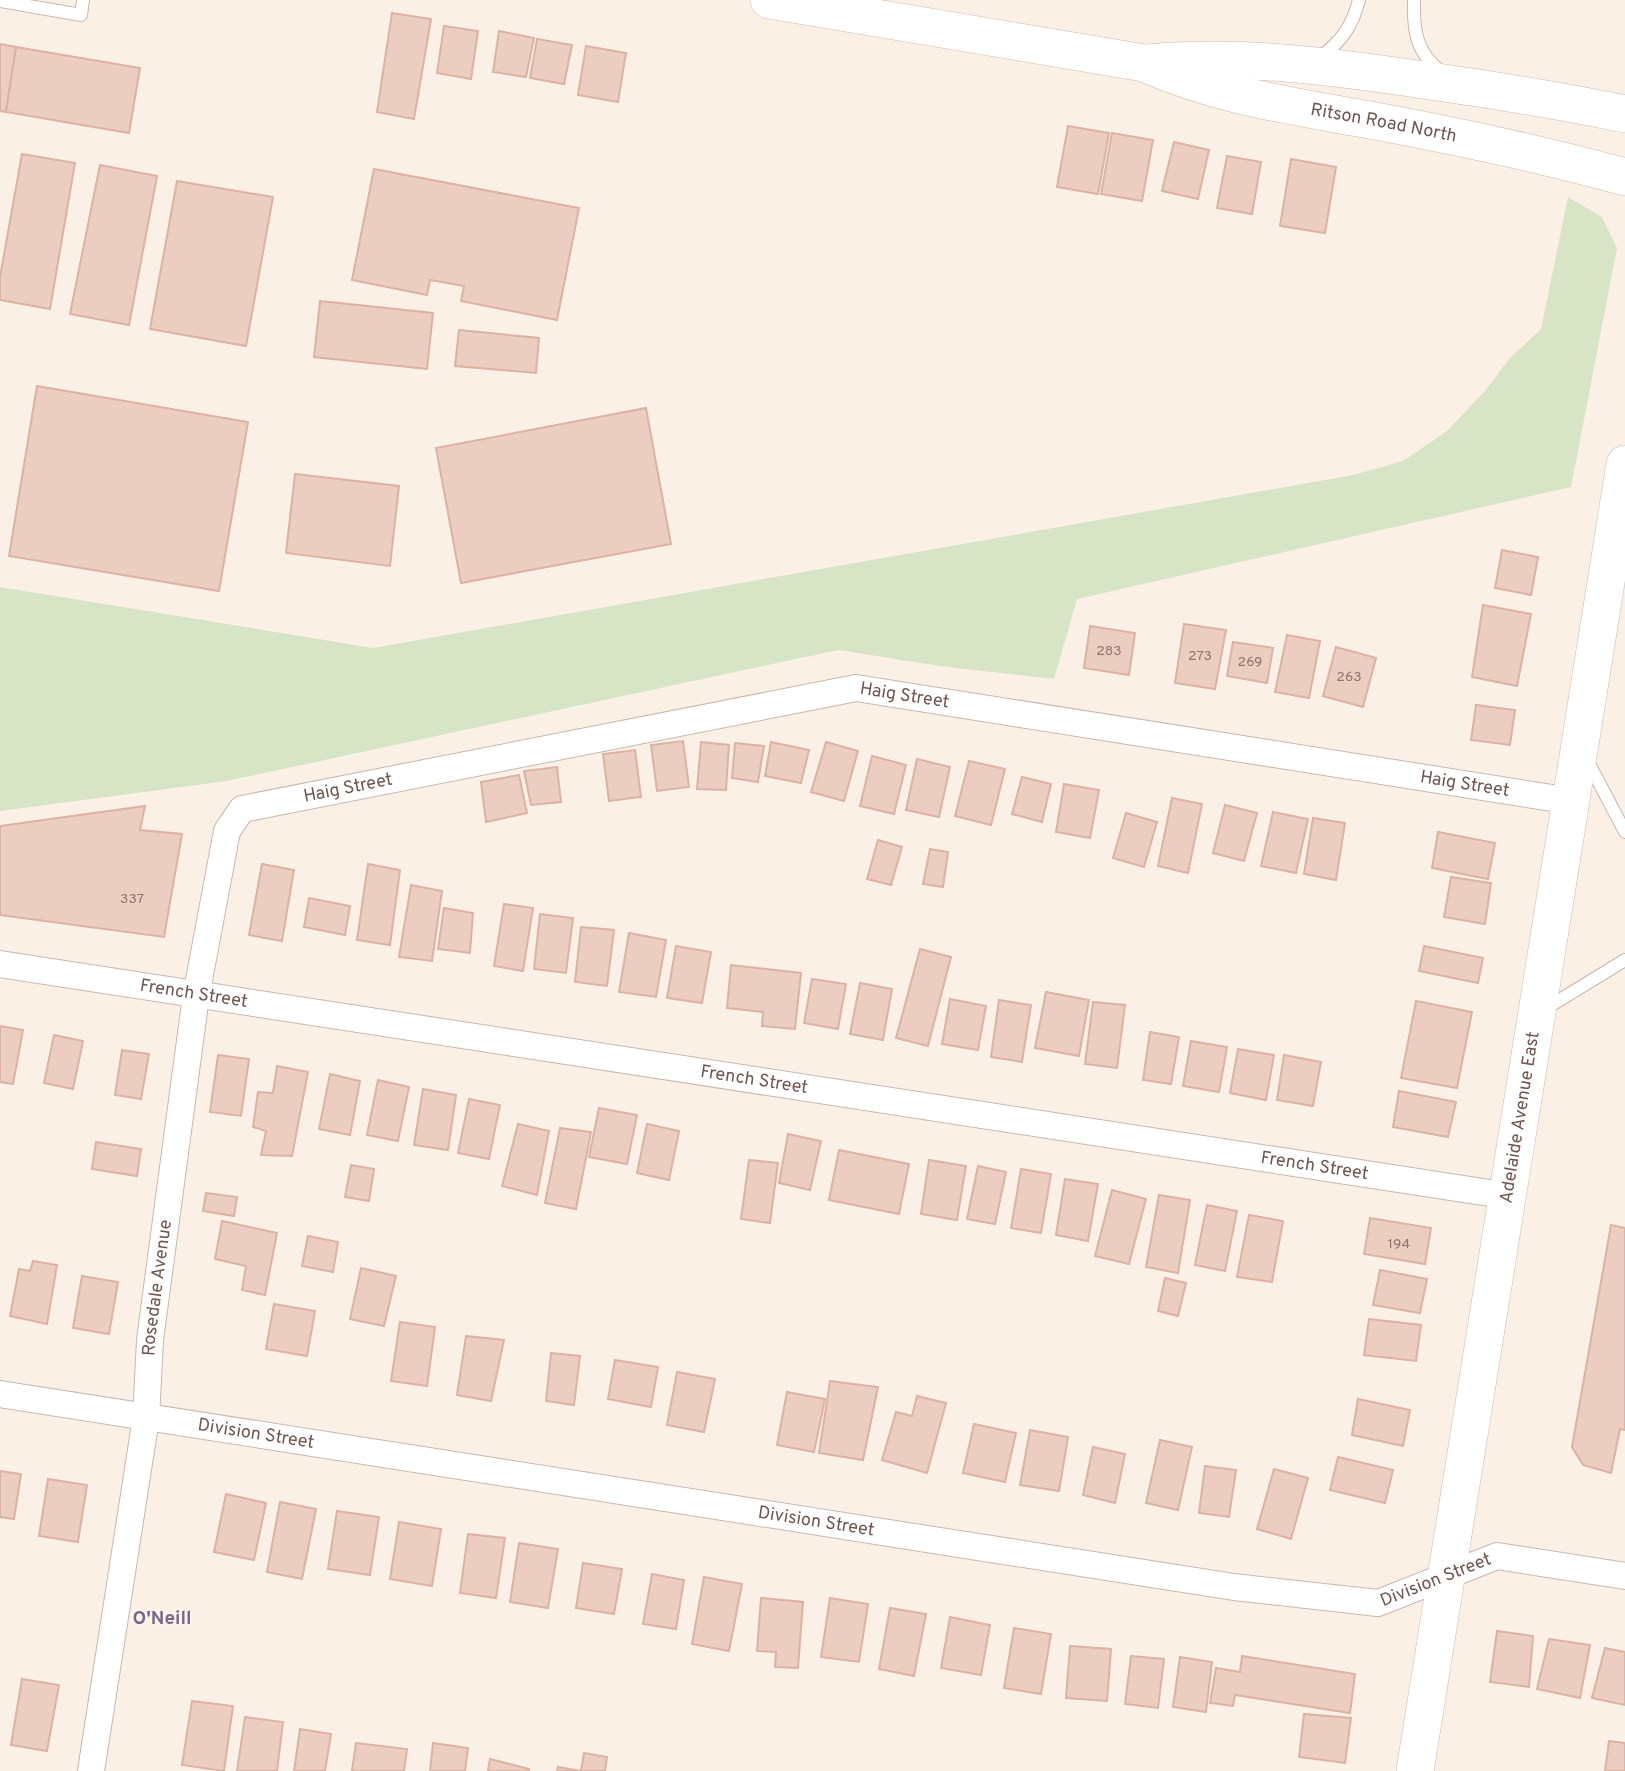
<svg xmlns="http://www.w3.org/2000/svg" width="1625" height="1771" font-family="Overpass,sans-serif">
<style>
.green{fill:#d7e5c6}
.building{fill:#eccdc1;stroke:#dcb2a3;stroke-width:2}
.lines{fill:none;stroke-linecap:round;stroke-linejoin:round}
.service-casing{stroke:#cab7ae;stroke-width:14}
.minor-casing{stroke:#cab7ae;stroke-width:28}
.secondary-casing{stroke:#ceb8ae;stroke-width:38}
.service{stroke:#fff;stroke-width:12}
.minor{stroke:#fff;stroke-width:26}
.secondary{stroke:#fff;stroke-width:37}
.labels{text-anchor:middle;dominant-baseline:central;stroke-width:5;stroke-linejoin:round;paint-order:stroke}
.number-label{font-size:14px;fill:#8f746b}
.street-label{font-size:18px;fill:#70564e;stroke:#fdf4ec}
.neighbourhood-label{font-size:19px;font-weight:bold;fill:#7a668c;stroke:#fdf4ec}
</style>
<rect width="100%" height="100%" fill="#faf0e6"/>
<polygon class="green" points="1568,197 1602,217 1617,248 1571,487 1077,599 1054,679 940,666 838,650 227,781 0,811 0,587 373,648 1353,475 1403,461 1447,431 1485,391 1509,359 1541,329"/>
<g class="building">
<polygon points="392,13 431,19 414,119 377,112"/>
<polygon points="444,26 478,31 471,79 437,73"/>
<polygon points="499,31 534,38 526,77 493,72"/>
<polygon points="537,39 572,45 564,84 530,78"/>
<polygon points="0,44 16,47 6,112 0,111"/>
<polygon points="586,46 626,53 618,102 578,95"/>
<polygon points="16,47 140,68 129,133 6,112"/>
<polygon points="1068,126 1109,133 1098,194 1057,187"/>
<polygon points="1112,133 1153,140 1142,201 1101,194"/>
<polygon points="1174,142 1209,150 1198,199 1162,191"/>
<polygon points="22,154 75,163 50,309 0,300 0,277"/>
<polygon points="1227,156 1261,162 1252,214 1217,208"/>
<polygon points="1291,159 1336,167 1325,233 1280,226"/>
<polygon points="100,165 157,176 129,325 70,314"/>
<polygon points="374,169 579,208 557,320 461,301 464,286 430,280 427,295 352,280"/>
<polygon points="177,181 273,197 246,346 150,329"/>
<polygon points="320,301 433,313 427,369 314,357"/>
<polygon points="459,330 539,338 536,373 455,366"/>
<polygon points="37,386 248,422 219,591 9,556"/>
<polygon points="646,408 671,544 461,583 436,448"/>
<polygon points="295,474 399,486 390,566 286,553"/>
<polygon points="1502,550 1538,557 1531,595 1495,588"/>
<polygon points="1483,605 1531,614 1517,686 1472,677"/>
<polygon points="1184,624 1226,630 1215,689 1175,683"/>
<polygon points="1090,626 1135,633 1129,675 1084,668"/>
<polygon points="1287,635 1320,641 1309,698 1275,692"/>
<polygon points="1233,642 1273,648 1267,683 1227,676"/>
<polygon points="1336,647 1376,658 1363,707 1323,696"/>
<polygon points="1476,705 1515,710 1510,745 1471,740"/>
<polygon points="683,741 689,787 657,791 651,745"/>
<polygon points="701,742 729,745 726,790 697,789"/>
<polygon points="771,742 809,750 801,783 765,776"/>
<polygon points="826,742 858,751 844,801 811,792"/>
<polygon points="735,743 764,746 758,782 732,778"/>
<polygon points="635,750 641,797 609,801 603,754"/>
<polygon points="872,756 906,765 894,814 860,806"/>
<polygon points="917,759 950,767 939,817 906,810"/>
<polygon points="969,761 1005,769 991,825 955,816"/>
<polygon points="557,767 561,802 531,805 524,771"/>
<polygon points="519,775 527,813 486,822 481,782"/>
<polygon points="1022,777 1051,784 1042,822 1012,814"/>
<polygon points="1064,784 1099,790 1090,838 1056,832"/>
<polygon points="1172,798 1202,804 1188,873 1158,866"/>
<polygon points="1225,805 1257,813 1244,861 1213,853"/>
<polygon points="145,806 140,830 182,834 164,937 0,915 0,826"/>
<polygon points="1273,812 1308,819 1296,873 1261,866"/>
<polygon points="1126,813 1157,822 1144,867 1113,858"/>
<polygon points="1313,818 1345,823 1336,880 1304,874"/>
<polygon points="1438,832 1495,843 1488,879 1432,868"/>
<polygon points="878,840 902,847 891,885 867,879"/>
<polygon points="930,849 948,852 943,887 923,884"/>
<polygon points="262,864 294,870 282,941 249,935"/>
<polygon points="368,864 400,870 390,945 357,940"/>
<polygon points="1451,877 1491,883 1485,924 1444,917"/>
<polygon points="411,885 442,891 432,961 399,957"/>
<polygon points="309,898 350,906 345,935 304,927"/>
<polygon points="504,904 533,908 523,971 494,966"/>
<polygon points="444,908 473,913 470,953 438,949"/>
<polygon points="540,914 573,918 566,973 534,969"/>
<polygon points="581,927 614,930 607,986 575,982"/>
<polygon points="629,933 666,940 656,997 619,992"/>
<polygon points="676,946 711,952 702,1003 667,998"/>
<polygon points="1424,946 1483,958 1478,983 1419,971"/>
<polygon points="920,949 951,957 928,1046 896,1038"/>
<polygon points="731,965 801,973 795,1029 762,1026 763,1012 727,1008"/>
<polygon points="812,979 846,984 838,1029 804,1023"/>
<polygon points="860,983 892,989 883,1040 850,1034"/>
<polygon points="1046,992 1089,1000 1079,1056 1035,1048"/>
<polygon points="950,999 986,1006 978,1050 942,1044"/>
<polygon points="999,1000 1031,1005 1022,1062 991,1057"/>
<polygon points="1416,1001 1472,1012 1457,1088 1401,1078"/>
<polygon points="1093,1002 1125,1005 1117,1068 1085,1064"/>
<polygon points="0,1026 23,1030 13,1084 0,1082"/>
<polygon points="1150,1032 1179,1037 1171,1084 1143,1080"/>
<polygon points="54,1035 83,1041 73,1089 44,1083"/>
<polygon points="1191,1041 1227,1047 1219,1092 1183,1086"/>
<polygon points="1238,1049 1274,1055 1266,1100 1230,1093"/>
<polygon points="122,1050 149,1054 141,1099 115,1095"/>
<polygon points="218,1055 249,1059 241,1116 210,1112"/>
<polygon points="1284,1055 1321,1062 1313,1106 1277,1100"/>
<polygon points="277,1066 308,1072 292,1156 261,1155 266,1131 253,1127 258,1092 273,1093"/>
<polygon points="330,1074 360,1081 350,1135 319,1129"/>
<polygon points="378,1080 409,1087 398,1141 367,1135"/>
<polygon points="423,1089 456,1095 448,1150 414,1145"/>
<polygon points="1399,1091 1456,1102 1448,1137 1393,1127"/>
<polygon points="469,1099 500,1105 489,1159 458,1153"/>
<polygon points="599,1108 637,1115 627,1164 589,1157"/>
<polygon points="518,1124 549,1131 537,1195 502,1186"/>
<polygon points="647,1124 679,1131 669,1180 637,1173"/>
<polygon points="560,1128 591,1132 576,1209 545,1203"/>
<polygon points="788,1134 821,1141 810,1190 779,1183"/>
<polygon points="96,1142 141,1149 137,1176 92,1169"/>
<polygon points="839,1150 909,1164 899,1214 829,1200"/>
<polygon points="749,1160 778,1163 770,1223 741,1219"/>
<polygon points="929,1160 966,1166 957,1220 921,1214"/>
<polygon points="351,1165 374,1169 369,1201 345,1197"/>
<polygon points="978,1166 1006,1172 995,1224 967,1219"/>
<polygon points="1021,1169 1051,1174 1041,1233 1011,1228"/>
<polygon points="1065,1179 1098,1184 1088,1241 1056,1235"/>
<polygon points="1112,1190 1146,1199 1129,1264 1095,1256"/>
<polygon points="206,1193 237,1197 234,1216 203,1211"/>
<polygon points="1159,1195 1190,1200 1178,1273 1146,1267"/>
<polygon points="1207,1205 1237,1211 1225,1271 1195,1265"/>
<polygon points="1249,1215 1283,1221 1272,1282 1237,1277"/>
<polygon points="1370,1218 1431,1228 1425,1264 1364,1254"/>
<polygon points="222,1221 277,1233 265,1295 242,1290 246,1266 215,1259"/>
<polygon points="1611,1225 1625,1228 1625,1430 1620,1429 1611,1473 1583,1465 1572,1447"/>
<polygon points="308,1236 338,1242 333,1272 302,1266"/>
<polygon points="33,1261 57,1265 47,1324 10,1316 19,1269 30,1271"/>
<polygon points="361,1268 396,1276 384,1326 350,1319"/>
<polygon points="1380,1270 1427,1279 1420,1313 1373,1305"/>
<polygon points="82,1276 118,1282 109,1334 73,1328"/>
<polygon points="1165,1278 1186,1283 1178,1316 1158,1311"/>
<polygon points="274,1304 315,1311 307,1356 266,1349"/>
<polygon points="1369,1319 1421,1325 1416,1361 1364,1355"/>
<polygon points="400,1322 435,1327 427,1386 391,1381"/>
<polygon points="466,1336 504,1340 491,1401 457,1395"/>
<polygon points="551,1353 580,1356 574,1405 546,1401"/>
<polygon points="615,1360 658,1367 651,1407 608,1399"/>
<polygon points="677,1372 715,1379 704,1432 667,1425"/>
<polygon points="830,1381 878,1387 863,1460 819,1453"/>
<polygon points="787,1392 825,1399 814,1452 777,1445"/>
<polygon points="917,1396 946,1403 927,1473 882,1460 896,1412 912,1416"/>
<polygon points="1358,1399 1410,1410 1403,1446 1352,1435"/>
<polygon points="974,1424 1016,1433 1005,1482 963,1473"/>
<polygon points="1030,1430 1068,1437 1059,1491 1020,1485"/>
<polygon points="1160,1440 1192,1447 1178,1510 1146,1503"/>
<polygon points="1093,1447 1125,1454 1115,1503 1083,1495"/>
<polygon points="1338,1457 1393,1470 1385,1503 1330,1490"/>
<polygon points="1205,1466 1236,1470 1229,1517 1199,1513"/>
<polygon points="1274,1469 1308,1478 1291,1539 1257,1529"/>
<polygon points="0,1471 21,1474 14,1519 0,1517"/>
<polygon points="48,1479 87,1485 78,1542 39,1536"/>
<polygon points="226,1494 266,1503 254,1560 214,1552"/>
<polygon points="280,1502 316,1509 302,1579 267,1572"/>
<polygon points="337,1511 379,1517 370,1575 328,1569"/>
<polygon points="399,1522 441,1529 432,1586 390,1579"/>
<polygon points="468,1534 505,1538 496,1598 460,1593"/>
<polygon points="519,1543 558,1549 548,1608 510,1602"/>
<polygon points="583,1563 622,1569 614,1614 576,1608"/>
<polygon points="652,1574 684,1580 676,1629 643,1624"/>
<polygon points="704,1577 742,1584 729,1651 692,1644"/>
<polygon points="761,1598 803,1602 798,1668 775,1667 776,1652 757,1651"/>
<polygon points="830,1598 868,1604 859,1662 821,1657"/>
<polygon points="890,1608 926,1614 914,1676 879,1669"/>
<polygon points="950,1617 990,1625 981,1675 941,1668"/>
<polygon points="1014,1628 1051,1634 1041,1694 1004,1688"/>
<polygon points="1497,1631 1533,1636 1529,1687 1490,1682"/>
<polygon points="1549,1639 1590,1645 1580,1698 1537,1689"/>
<polygon points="1070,1646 1111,1649 1107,1701 1066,1698"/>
<polygon points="1605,1648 1625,1652 1625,1705 1592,1698"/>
<polygon points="1131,1656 1164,1659 1158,1708 1125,1704"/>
<polygon points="1242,1656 1355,1674 1350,1713 1235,1695 1233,1706 1210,1703 1216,1668 1240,1672"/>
<polygon points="1180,1657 1212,1662 1206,1712 1173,1707"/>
<polygon points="22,1679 59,1685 47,1751 11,1745"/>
<polygon points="192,1701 233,1706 224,1771 182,1765"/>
<polygon points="1304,1714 1351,1718 1345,1763 1299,1757"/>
<polygon points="245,1717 283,1722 277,1771 237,1771"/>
<polygon points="300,1729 331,1734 325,1771 294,1771"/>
<polygon points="1609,1741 1625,1743 1625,1771 1605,1771"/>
<polygon points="356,1743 407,1749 404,1771 352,1771"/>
<polygon points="433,1743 468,1748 465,1771 430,1771"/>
<polygon points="584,1753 607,1757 605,1771 557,1771 558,1767 581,1771"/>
<polygon points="490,1759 529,1769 529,1771 488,1771"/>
</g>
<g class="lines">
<g class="service-casing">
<g id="service">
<path d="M 1414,0 C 1413,29 1416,54 1442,72"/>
<polyline points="0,1 81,15 83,0"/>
<path d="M 1319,58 C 1341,42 1352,27 1359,0"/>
<polyline points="1586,758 1625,832"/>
<polyline points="1545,1009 1625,960"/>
</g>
</g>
<g class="minor-casing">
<g id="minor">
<path id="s1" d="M 0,964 L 1509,1196"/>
<path id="s2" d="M 0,1394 L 1234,1587 L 1378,1603 L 1497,1556 L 1625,1576"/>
<path id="s3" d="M 91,1771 L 146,1418 L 150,1340 L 196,996 L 227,831 L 242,809 L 856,688 L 1571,801"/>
</g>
</g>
<g class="secondary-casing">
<g id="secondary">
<path id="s4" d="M 769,0 L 1144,63 C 1217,96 1292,106 1370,120 C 1456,136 1542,154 1625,177"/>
<path d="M 1147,63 C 1242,54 1337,67 1430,81 C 1495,90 1561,101 1625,114"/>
<path id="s5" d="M 1415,1771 L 1625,464"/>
</g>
</g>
<use href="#service" class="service"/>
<use href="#minor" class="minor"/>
<use href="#secondary" class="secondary"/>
</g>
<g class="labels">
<g class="number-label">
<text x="1109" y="651">283</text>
<text x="1200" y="656">273</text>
<text x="1250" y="662">269</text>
<text x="1349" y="677">263</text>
<text x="132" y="899">337</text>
<text x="1399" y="1244">194</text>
</g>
<g class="street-label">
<text stroke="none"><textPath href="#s4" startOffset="628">Ritson Road North</textPath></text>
<text stroke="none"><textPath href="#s3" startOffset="1652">Haig Street</textPath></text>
<text stroke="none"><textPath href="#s3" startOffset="2219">Haig Street</textPath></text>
<text stroke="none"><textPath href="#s3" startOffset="1085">Haig Street</textPath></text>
<text stroke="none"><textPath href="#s1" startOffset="196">French Street</textPath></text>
<text stroke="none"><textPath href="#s1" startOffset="763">French Street</textPath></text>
<text stroke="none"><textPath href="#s5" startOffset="662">Adelaide Avenue East</textPath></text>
<text stroke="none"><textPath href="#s1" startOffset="1330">French Street</textPath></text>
<text stroke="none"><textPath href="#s3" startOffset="488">Rosedale Avenue</textPath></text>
<text stroke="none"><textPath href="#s2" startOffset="259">Division Street</textPath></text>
<text stroke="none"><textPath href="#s2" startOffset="826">Division Street</textPath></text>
<text stroke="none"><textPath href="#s2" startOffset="1456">Division Street</textPath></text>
</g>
<g class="neighbourhood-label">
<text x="162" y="1619">O'Neill</text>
</g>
</g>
</svg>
